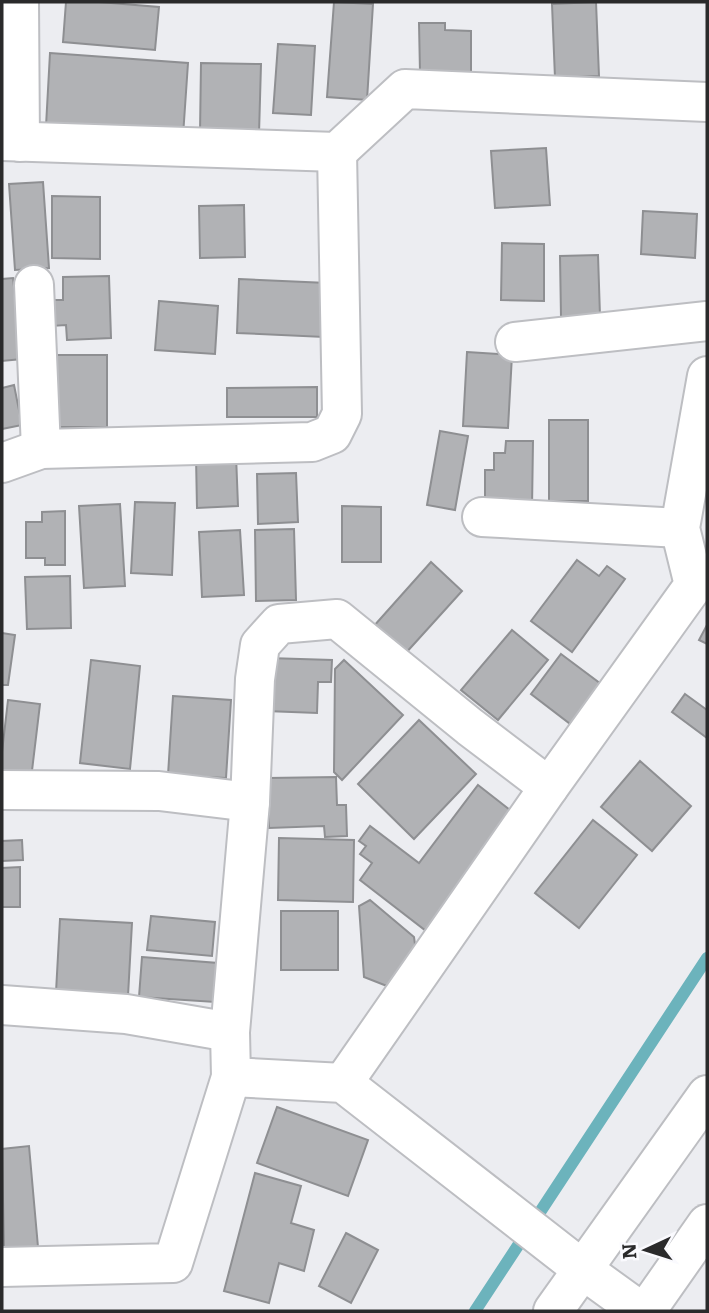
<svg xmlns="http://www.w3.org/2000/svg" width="709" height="1313" font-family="Literata,serif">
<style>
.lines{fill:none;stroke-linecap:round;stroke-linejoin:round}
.stream{stroke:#6cb3bc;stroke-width:12}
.building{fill:#b1b2b5;stroke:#8e8f92;stroke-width:2}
.minor-casing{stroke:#bdbec2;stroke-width:42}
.secondary-casing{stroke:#bdbec2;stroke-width:42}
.minor{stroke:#fff;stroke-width:38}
.secondary{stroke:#fff;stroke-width:38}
</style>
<rect width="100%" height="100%" fill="#ecedf1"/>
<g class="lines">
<polyline class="stream" points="475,1311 707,958"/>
</g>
<g class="building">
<polygon points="66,2 99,2 159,7 155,50 63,42"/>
<polygon points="334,2 373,4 367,100 327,97"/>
<polygon points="596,2 599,76 555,78 552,4"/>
<polygon points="419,23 445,23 445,30 471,31 471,75 420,72"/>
<polygon points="278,44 315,46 311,115 273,113"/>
<polygon points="50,53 188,63 183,136 46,126"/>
<polygon points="201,63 261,64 259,134 200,133"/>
<polygon points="546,148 550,205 495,208 491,151"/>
<polygon points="43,182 49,268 15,270 9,184"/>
<polygon points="52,196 100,197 100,259 52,258"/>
<polygon points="244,205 245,257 200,258 199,206"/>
<polygon points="643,211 697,214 695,258 641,254"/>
<polygon points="502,243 544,244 544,301 501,300"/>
<polygon points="598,255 600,316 561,317 560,256"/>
<polygon points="109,276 111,338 67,340 66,325 51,326 50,300 63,300 63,277"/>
<polygon points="13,278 22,359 2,361 2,279"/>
<polygon points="239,279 327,283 324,337 237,333"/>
<polygon points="159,301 218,306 215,354 155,350"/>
<polygon points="467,352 512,355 508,428 463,426"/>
<rect x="47" y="355" width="60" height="72"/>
<polygon points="14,385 22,425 2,429 2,388"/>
<polygon points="317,387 317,417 227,417 227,388"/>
<rect x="549" y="420" width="39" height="81"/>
<polygon points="440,431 468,436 455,510 427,505"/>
<polygon points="506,441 533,441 532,508 485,508 485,470 494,470 494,453 505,453"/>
<polygon points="236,455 238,506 197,508 196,457"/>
<polygon points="296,473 298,522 258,524 257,474"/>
<polygon points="135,502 175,503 172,575 131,573"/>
<polygon points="120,504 125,586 84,588 79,506"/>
<polygon points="342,506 381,507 381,562 342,562"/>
<polygon points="65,511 65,565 45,565 45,558 26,558 26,522 42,522 42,512"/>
<polygon points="294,529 296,600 256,601 255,530"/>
<polygon points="240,530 244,595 202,597 199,532"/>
<polygon points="577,560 599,576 607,566 625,579 572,652 531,621"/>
<polygon points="431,562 462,591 404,655 373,627"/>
<polygon points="70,576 71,628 27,629 25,577"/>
<polygon points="707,625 707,644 699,640"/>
<polygon points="512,630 548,660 498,720 461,690"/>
<polygon points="2,633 15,635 8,685 2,685"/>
<polygon points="561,654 613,693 582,733 531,694"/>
<polygon points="268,658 332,660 331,682 318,682 317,713 266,711"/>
<polygon points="91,660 140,666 130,769 80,763"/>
<polygon points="344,660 403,715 342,780 334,772 335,669"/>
<polygon points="685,694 707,710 707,738 672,712"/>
<polygon points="173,696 231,700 226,778 168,775"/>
<polygon points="8,700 40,704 31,779 2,775 2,752"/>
<polygon points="419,720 476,774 414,839 358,784"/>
<polygon points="640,761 691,806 652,851 601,807"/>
<polygon points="336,777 337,805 346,805 347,836 325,837 324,826 269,828 268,778"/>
<polygon points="478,785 519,817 430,934 360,880 372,863 360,854 366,846 359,841 370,826 419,863"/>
<polygon points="593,820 637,855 579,928 535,893"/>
<polygon points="279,838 354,840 353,902 278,900"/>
<polygon points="22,840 23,860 2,861 2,841"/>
<polygon points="20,867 20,907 2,907 2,868"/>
<polygon points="370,900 414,937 417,959 397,990 364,977 359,906"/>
<rect x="281" y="911" width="57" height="59"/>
<polygon points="151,916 215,922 212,956 147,950"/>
<polygon points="60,919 132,923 128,996 56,992"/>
<polygon points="142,957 218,963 215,1002 139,997"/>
<polygon points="277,1107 368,1140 348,1196 257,1163"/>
<polygon points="29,1146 38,1247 4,1250 2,1149"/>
<polygon points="255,1173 301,1186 291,1223 314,1230 304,1271 279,1263 269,1303 224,1291"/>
<polygon points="346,1233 378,1250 351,1303 319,1286"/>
</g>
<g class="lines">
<g class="minor-casing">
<g id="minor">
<polyline points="19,2 20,142"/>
<polyline points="2,141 337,152 405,89 707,102"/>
<polyline points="34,285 41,449"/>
<polyline points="515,342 707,321"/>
<polyline points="2,463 41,449 312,442 332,434 342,414 337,152"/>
<polyline points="482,517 680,528"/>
<polyline points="2,790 159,791 250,802"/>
<polyline points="2,1005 126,1014 230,1032"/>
<polyline points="231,1077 343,1083 582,1269 640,1311"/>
<polyline points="343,1083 549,787 694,585 680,528 707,376"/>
<polyline points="2,1267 173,1263 231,1077 230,1032 250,802 255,679 260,645 279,624 337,619 470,727 549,787"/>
</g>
</g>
<g class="secondary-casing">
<g id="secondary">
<polyline points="553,1311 707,1095"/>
<polyline points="646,1311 707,1224"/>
</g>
</g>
<use href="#minor" class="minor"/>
<use href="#secondary" class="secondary"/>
</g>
<rect width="709" height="1313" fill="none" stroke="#2a2a2b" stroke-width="7"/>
<g transform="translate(646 1250) rotate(266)" stroke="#fafafe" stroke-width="5" paint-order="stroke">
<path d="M0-5L12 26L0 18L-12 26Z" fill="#2a2a2b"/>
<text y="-10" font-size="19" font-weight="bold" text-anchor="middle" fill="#2a2a2b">N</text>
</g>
</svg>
